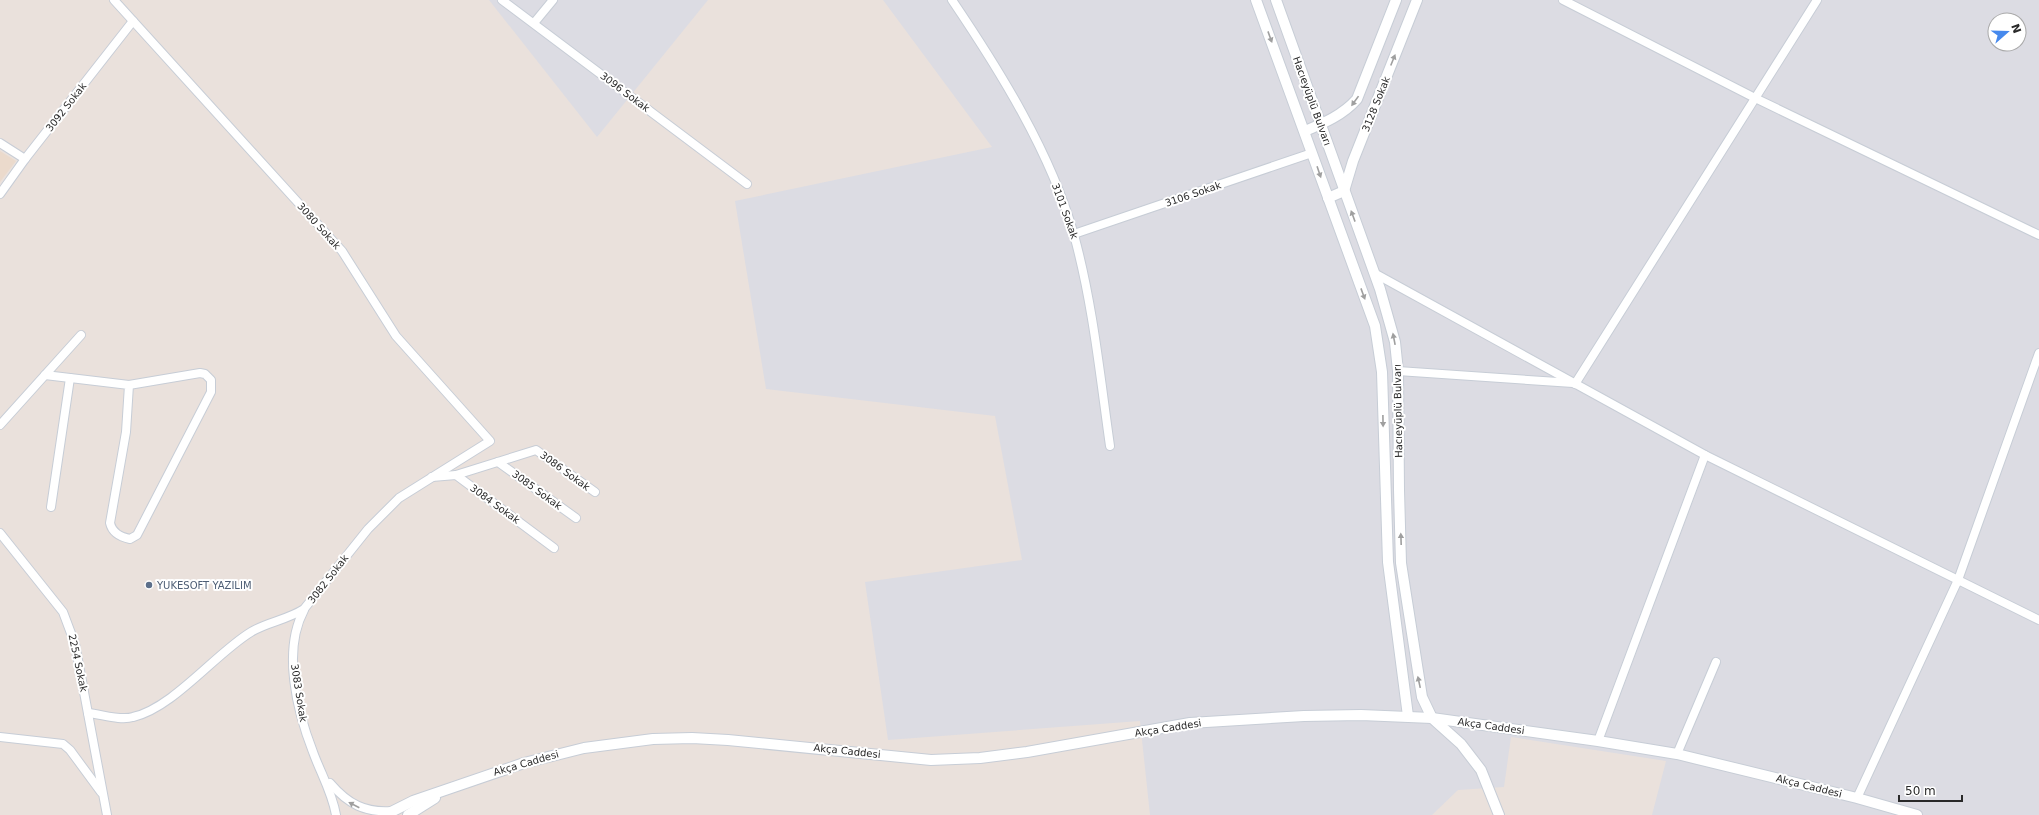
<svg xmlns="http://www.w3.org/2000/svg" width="2039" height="815" font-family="'DejaVu Sans',sans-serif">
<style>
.industrial{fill:#dcdce3;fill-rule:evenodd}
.education{fill:#ebdacc}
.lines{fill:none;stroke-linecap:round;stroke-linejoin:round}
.minor-casing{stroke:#c7cdd6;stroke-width:10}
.tertiary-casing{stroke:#c7cdd6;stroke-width:12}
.minor{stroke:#fff;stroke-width:8}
.tertiary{stroke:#fff;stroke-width:10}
.oneway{fill:#9f9f9f}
.service-dot{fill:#5c6f8a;stroke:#fff;stroke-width:1.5}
.labels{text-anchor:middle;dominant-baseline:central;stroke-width:4;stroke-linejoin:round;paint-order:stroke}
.street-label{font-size:10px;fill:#292929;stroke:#fff}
.service-label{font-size:10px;fill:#4e5e75;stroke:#fff;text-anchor:start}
</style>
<rect width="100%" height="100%" fill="#eae1dc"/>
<g class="industrial">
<polygon points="489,0 708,0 597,137"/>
<path d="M 883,0 L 2039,0 L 2039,815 L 1652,815 L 1666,761 L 1511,737 L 1504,787 L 1458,790 L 1432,815 L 1150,815 L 1140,721 L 888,740 L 865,582 L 1022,560 L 995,416 L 766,389 L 735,201 L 992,147 ZM 1995,20 L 2019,20 L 2019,44 L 1995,44 Z"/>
</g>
<polygon class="education" points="0,151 16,161 0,182"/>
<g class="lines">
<g class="minor-casing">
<g id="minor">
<polyline points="502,0 747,184"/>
<path d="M 952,0 C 1000,71 1051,153 1074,235 C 1093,304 1100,376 1110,446"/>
<polyline points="1563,0 1755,98 2039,235"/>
<polyline points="534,23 553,0"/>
<polyline points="0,143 25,159"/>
<polyline points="0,194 25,159 133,21"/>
<polyline points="1074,234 1312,153"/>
<polyline points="1374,273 1705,455 2039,620"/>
<polyline points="1398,371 1573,383"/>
<path d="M 45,375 L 129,385 L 200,373 L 205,374 L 211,380 L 211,392 L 137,535 L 130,539 C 120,537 112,532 110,523 L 126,432 L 129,385"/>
<polyline points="1575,384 1817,0"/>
<polyline points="0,425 81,335"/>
<polyline points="498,462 576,518"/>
<polyline points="456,475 536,450 595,492"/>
<polyline points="432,477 456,475 554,548"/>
<polyline points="51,507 70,378"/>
<polyline points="0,533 63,612 75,644 107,815"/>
<path d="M 304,610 C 282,651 297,711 313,752 C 321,774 332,792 336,815"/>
<path d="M 88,713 C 101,714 120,721 133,717 C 173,708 216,653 251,632 C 267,622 287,620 304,609 L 368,529 L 399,498 L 490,441 L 396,336 L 342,251 L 114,0"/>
<polyline points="0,737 63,744 70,750 101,792"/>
<polyline points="1598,741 1705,455"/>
<polyline points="1677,754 1716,662"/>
<path d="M 330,783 C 348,804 365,813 392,811"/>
<polyline points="1857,798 1958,580 2039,353"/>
</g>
</g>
<g class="tertiary-casing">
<g id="tertiary">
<polyline points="1256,0 1375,326 1382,372 1388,562 1408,716"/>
<polyline points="1276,0 1380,289 1395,342 1398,371 1399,490 1401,563 1422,697 1432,718 1461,744 1481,770 1499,815"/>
<path d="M 1305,131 C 1324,123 1343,115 1357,99 L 1396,0"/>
<polyline points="1328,198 1344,191 1353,161 1417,0"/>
<polyline points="385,815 413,801 524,763 584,748 653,739 692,738 728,740 931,760 980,758 1027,752 1190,723 1304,716 1361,715 1432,718 1598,741 1677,754 1857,798 1917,815"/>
<polyline points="408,815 435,798"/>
</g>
</g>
<use href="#minor" class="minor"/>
<use href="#tertiary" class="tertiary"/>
</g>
<defs><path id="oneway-solid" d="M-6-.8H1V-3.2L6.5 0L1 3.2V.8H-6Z"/></defs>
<g class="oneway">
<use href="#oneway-solid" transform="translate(1270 37) rotate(70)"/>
<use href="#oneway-solid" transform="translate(1393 60) rotate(-68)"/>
<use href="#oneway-solid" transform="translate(1355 101) rotate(126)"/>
<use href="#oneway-solid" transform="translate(1319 172) rotate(71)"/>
<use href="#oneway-solid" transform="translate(1353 216) rotate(-110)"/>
<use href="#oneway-solid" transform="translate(1363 294) rotate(70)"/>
<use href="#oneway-solid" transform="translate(1394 339) rotate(-101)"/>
<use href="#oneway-solid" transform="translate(1383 421) rotate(89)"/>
<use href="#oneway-solid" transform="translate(1401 539) rotate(-92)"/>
<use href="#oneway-solid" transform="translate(1419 682) rotate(-102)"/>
<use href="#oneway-solid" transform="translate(354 805) rotate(-153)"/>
</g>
<circle class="service-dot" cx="149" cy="585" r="4"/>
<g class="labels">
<g class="street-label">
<text transform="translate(625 92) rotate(37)">3096 Sokak</text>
<text transform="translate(1312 101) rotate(70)">Hacıeyüplü Bulvarı</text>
<text transform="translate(1376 104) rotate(-68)">3128 Sokak</text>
<text transform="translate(66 107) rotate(-52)">3092 Sokak</text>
<text transform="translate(1193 194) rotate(-19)">3106 Sokak</text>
<text transform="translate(1065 211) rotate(70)">3101 Sokak</text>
<text transform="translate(319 226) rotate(48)">3080 Sokak</text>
<text transform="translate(1398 411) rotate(-91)">Hacıeyüplü Bulvarı</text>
<text transform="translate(565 471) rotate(36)">3086 Sokak</text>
<text transform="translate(537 490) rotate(36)">3085 Sokak</text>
<text transform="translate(495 504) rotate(36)">3084 Sokak</text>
<text transform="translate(328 579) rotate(-52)">3082 Sokak</text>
<text transform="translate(78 663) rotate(78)">2254 Sokak</text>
<text transform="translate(299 693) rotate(81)">3083 Sokak</text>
<text transform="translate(1491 726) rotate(8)">Akça Caddesi</text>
<text transform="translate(1168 728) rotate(-9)">Akça Caddesi</text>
<text transform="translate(847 751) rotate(6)">Akça Caddesi</text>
<text transform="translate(526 763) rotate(-16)">Akça Caddesi</text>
<text transform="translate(1809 786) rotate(14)">Akça Caddesi</text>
</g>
<g class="service-label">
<text x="157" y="585">YUKESOFT YAZILIM</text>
</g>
</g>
<g transform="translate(2007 32) rotate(70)"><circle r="19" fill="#ffffff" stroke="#a9a9a9"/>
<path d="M0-3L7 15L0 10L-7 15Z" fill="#4689ed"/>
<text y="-6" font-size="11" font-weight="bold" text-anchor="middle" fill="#292929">N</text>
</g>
<path d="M1899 795v6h63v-6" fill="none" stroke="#292929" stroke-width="2"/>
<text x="1905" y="795" font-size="12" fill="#292929" stroke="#ffffff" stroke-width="3" paint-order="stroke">50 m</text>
</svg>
